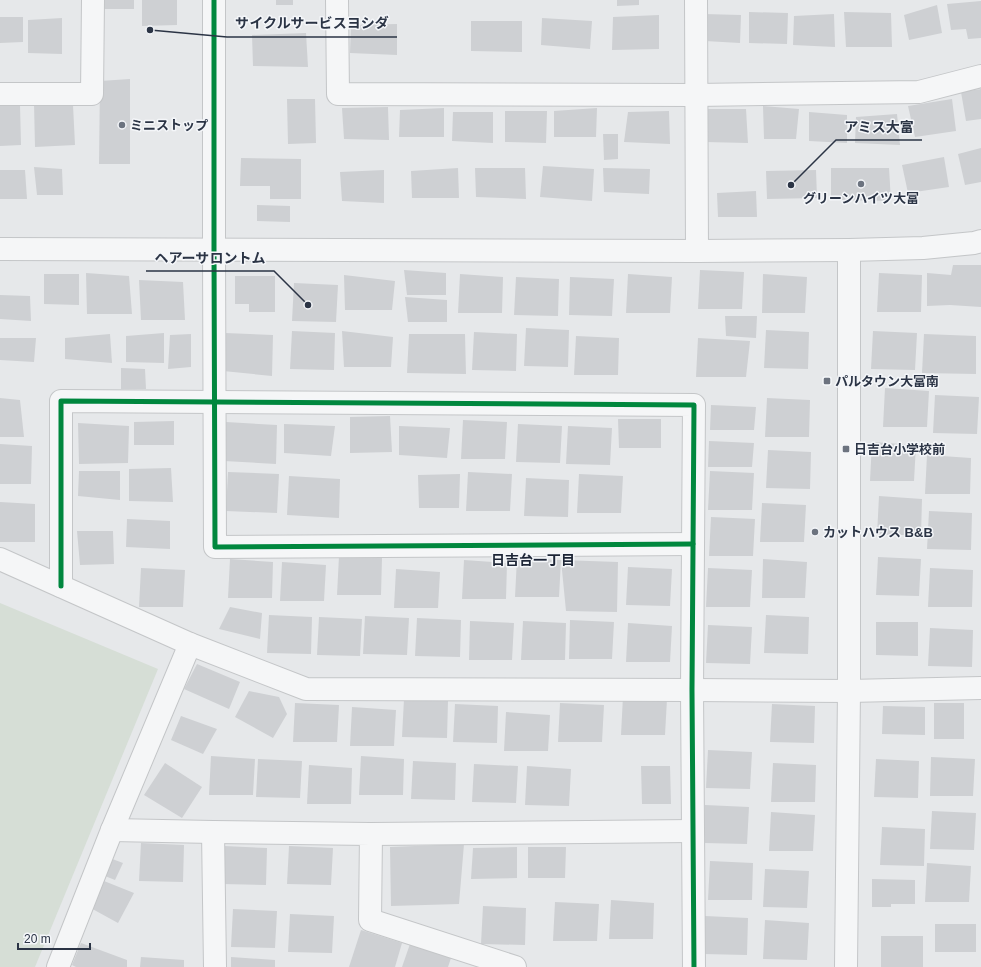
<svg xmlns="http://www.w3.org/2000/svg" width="981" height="967" font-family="Helvetica,'Noto Sans JP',sans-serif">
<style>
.green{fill:#d6ded6}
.building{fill:#ced0d3}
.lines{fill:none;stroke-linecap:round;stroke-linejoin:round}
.minor-casing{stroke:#c4c6c8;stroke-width:24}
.tertiary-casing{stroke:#c4c6c8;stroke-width:24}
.minor{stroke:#f5f6f7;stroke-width:22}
.tertiary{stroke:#f5f6f7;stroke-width:22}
.cycleway-casing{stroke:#f4f6f9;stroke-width:8}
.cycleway{stroke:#00873e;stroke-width:5}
.poi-dot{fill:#6c737f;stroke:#f4f6f9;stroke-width:1.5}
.labels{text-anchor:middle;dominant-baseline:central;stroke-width:3;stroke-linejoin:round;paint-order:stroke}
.poi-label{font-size:13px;font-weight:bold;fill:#2b3445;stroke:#f4f6f9;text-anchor:start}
.neighbourhood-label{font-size:14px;font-weight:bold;fill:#1d2536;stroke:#f4f6f9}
.leader{fill:none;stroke:#2b3445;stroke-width:1.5}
.callout-dot{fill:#2b3445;stroke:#f4f6f9;stroke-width:1.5}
.callout-label{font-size:14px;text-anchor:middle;font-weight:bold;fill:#2b3445;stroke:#f4f6f9;stroke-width:3;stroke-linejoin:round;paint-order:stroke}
</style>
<rect width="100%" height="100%" fill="#e6e8ea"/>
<polygon class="green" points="0,603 158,669 35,967 0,967"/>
<g class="building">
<rect x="100" y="0" width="34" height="9"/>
<polygon points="142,0 177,0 177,25 142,26"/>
<rect x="276" y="0" width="17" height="5"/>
<polygon points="617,0 639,0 639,5 617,6"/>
<polygon points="981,1 981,38 968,39 966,29 951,30 947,4"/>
<polygon points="937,5 942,33 909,40 904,15"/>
<polygon points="749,12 788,13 787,44 749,43"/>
<polygon points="844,12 891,13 892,47 846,47"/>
<polygon points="704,14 741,15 740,43 705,41"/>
<polygon points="834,14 835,47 793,45 794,16"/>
<polygon points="659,15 659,49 612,50 613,17"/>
<polygon points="0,17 23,17 23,42 0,43"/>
<polygon points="62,18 62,54 28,53 28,20"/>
<polygon points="542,18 592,21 590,49 541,45"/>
<polygon points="471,21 522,21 522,52 471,51"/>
<polygon points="397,24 397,55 350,53 351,25"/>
<polygon points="306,33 308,67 253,66 252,35"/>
<polygon points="130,79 130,164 99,164 100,81"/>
<polygon points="981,89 981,119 966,121 961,92"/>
<polygon points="287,99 315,99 316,143 288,144"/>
<polygon points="952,99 956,131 915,137 908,106"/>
<polygon points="34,103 73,105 75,145 35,147"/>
<polygon points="0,104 20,105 21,145 0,146"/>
<polygon points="763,106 799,109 796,139 764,139"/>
<polygon points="388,107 389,140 344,139 342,108"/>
<polygon points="444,108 444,137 399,137 400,110"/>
<polygon points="597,108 596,137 554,137 554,111"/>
<polygon points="705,109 746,109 748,143 705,142"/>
<polygon points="505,111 547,111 546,143 505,142"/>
<polygon points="669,111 670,144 624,142 628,112"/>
<polygon points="453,112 493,112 493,143 452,141"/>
<polygon points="809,112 847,115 847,143 809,141"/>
<polygon points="897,114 900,145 855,143 856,117"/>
<polygon points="603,134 618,134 618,159 604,160"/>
<polygon points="981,148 981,182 965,185 958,154"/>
<polygon points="944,157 949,187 908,193 902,165"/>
<polygon points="241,158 301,159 301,199 270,199 270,186 240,186"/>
<polygon points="543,166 594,169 592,201 540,197"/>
<polygon points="34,167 62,169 63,195 37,195"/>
<polygon points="458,168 459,198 412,198 411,171"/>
<polygon points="475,168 525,168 526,199 476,197"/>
<polygon points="603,168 650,169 649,194 604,192"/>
<polygon points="831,168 889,168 891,201 831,200"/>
<polygon points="0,170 25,170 27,199 0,199"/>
<polygon points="384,170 384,203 342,201 340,172"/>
<polygon points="816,170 817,198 767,199 766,171"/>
<polygon points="756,191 757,217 718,217 717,193"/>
<polygon points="257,205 290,206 290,222 257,221"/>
<polygon points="953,265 981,265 981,307 950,305 927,306 927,273 951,275"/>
<polygon points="404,270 446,273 446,295 407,295"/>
<polygon points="700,270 744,272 742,309 698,309"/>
<polygon points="86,273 129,276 132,314 87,314"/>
<polygon points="879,273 922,275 921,312 877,312"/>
<polygon points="44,274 79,274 79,305 44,304"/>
<polygon points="460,274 503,277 502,313 458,313"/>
<polygon points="628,274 672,277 670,313 626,313"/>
<polygon points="763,274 807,277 805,313 762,313"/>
<polygon points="344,275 395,281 392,310 345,310"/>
<polygon points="235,276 275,276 275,312 249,312 249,304 235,304"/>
<polygon points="516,277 559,279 558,316 514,315"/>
<polygon points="570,277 614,279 612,316 569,315"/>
<polygon points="139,280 183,282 185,320 141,320"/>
<polygon points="294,283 338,285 336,322 292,321"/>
<polygon points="0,295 30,296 31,321 0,319"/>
<polygon points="405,297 447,300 447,322 408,322"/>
<polygon points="725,316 757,316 756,338 726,336"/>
<polygon points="526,328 569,330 568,367 524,366"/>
<polygon points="766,330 809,332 808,369 764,368"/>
<polygon points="292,331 335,333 334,370 290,369"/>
<polygon points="342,331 393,337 391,367 344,367"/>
<polygon points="873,331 917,333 915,370 871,369"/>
<polygon points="474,332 517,334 516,371 472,370"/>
<polygon points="164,333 164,363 126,362 126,336"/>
<polygon points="225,333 273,335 272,376 223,371"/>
<polygon points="110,334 112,363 65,359 65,338"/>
<polygon points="191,334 191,367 168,369 170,335"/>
<polygon points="409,334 465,334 466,374 407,373"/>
<polygon points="924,334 976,336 976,374 922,373"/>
<polygon points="576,336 619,338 618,375 574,375"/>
<polygon points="0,338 36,338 34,362 0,360"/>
<polygon points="698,338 750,341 746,377 696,377"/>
<polygon points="121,368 145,369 146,389 121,389"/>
<polygon points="885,388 929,391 927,427 883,427"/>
<polygon points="935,395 979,397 977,434 933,433"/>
<polygon points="0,398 20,400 24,437 0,437"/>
<polygon points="767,398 810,400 809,437 765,437"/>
<polygon points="711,405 756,407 754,430 710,430"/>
<polygon points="390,416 392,452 350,453 350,417"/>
<polygon points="618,419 661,419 661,448 619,448"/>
<polygon points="463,420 507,422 505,459 461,459"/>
<polygon points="174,421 174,445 134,445 134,422"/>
<polygon points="226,422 277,425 276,464 224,461"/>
<polygon points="78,423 129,426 128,463 79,464"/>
<polygon points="284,424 335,426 331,456 284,453"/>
<polygon points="518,424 562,426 560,463 516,462"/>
<polygon points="399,426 450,428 447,458 399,455"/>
<polygon points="568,426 612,428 610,465 566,464"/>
<polygon points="709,441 754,443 752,467 708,467"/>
<polygon points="872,442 916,445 914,481 870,481"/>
<polygon points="0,444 32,446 31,484 0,484"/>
<polygon points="768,450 811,452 810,489 766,488"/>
<polygon points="927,455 971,458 970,494 925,494"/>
<polygon points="171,468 173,502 129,501 129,469"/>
<polygon points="79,471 120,471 120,500 78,496"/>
<polygon points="710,471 754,473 752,510 708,510"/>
<polygon points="228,472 279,474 277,513 226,511"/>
<polygon points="468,472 512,474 510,511 466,511"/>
<polygon points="460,474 459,508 419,508 418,475"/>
<polygon points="579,474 623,476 621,513 577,513"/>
<polygon points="289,476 340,479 339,518 287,515"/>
<polygon points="526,478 569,480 568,517 524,516"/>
<polygon points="879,496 922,499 921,535 877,535"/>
<polygon points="0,502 35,504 35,542 0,542"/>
<polygon points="762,503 806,505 804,542 760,542"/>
<polygon points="929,511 972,513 971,550 927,549"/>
<polygon points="711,517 755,519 753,556 709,556"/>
<polygon points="127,519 170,521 170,549 126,547"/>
<polygon points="77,531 113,531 114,564 80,565"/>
<polygon points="339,556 382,558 381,595 337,595"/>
<polygon points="878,557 921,559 919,596 876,595"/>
<polygon points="517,558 561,560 618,562 617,612 566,611 561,560 559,597 515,597"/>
<polygon points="230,559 273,562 272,598 228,598"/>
<polygon points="763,559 807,562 805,598 762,598"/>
<polygon points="464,560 507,563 506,599 462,599"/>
<polygon points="282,562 326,565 324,601 280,601"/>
<polygon points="628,567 672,569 670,606 626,605"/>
<polygon points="141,568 185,570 183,607 139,607"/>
<polygon points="708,568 752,570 750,607 706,607"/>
<polygon points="930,568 973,570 972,607 928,607"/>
<polygon points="396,569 440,572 438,608 394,608"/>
<polygon points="230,607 262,613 260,639 219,629"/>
<polygon points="269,615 312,617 311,654 267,653"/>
<polygon points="766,615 809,617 808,654 764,653"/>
<polygon points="365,616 409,618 407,655 363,654"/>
<polygon points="319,617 362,619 360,656 317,655"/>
<polygon points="417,618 461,620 460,657 415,656"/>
<polygon points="570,620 614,622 612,659 569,659"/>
<polygon points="470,621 514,623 512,660 469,660"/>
<polygon points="523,621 566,623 565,660 521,660"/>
<polygon points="876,622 918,622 918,656 876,655"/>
<polygon points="628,623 672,626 670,662 626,662"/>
<polygon points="708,625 752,627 750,664 706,663"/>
<polygon points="930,628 973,630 972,667 928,666"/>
<polygon points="197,664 240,682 229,709 184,689"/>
<polygon points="249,691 279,697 287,714 273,738 235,717"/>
<polygon points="623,696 667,699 665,735 621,735"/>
<polygon points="404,699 448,701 447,738 402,737"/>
<polygon points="295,703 339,705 337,742 293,742"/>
<polygon points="560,703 604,705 602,742 558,742"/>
<rect x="934" y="703" width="30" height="36"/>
<polygon points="455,704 498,706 497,743 453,742"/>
<polygon points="772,704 815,706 814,743 770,742"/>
<polygon points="883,706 925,707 925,735 882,734"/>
<polygon points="352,707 396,710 394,746 350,746"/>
<polygon points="506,712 550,715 548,751 504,751"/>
<polygon points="181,716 217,729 203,754 171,740"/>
<polygon points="708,750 752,752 750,789 706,788"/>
<polygon points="211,756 255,759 253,795 209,795"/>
<polygon points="361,756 404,759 403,795 359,795"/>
<polygon points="931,757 975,759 973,796 930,796"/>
<polygon points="258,759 302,761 300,798 256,797"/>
<polygon points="876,759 919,761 918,798 874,797"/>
<polygon points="413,761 456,763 455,800 411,799"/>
<polygon points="165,763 202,787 182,818 144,795"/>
<polygon points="773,763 816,765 815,802 771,802"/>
<polygon points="474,764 518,766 516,803 472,802"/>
<polygon points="309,765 352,768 351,804 307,804"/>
<polygon points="527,766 571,769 569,806 525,805"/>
<polygon points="641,766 670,766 671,804 642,804"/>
<polygon points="705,805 749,807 747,844 704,843"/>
<polygon points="932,811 976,813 974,850 930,849"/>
<polygon points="771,812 815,815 813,851 769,851"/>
<polygon points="882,827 925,829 924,866 880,865"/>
<polygon points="141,843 184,845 183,882 139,881"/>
<polygon points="464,844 459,904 391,906 390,847"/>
<polygon points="224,846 267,848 266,885 222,884"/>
<polygon points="289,846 333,848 331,885 287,884"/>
<polygon points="517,847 517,878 471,879 473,848"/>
<polygon points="528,847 566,847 565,878 528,878"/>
<polygon points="107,857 123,863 115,880 100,874"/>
<polygon points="710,861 753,863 752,900 708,900"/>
<polygon points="927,863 971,866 969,902 925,902"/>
<polygon points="765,869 809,871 807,908 763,907"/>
<polygon points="99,879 134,893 118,923 87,906"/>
<polygon points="872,879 915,880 915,904 891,904 891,907 872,907"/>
<polygon points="611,900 654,903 653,939 609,939"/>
<polygon points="555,902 599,904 597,941 553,941"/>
<polygon points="483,906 526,908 525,945 481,944"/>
<polygon points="233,909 277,911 275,948 231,947"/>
<polygon points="290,914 334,916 332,953 288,952"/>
<polygon points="705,916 748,918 747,955 703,954"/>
<polygon points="765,920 809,923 807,960 763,959"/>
<rect x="935" y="924" width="41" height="28"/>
<polygon points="361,930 402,943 395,967 349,967"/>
<rect x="881" y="936" width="42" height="31"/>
<polygon points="81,943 127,960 127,967 76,967 72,965"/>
<polygon points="410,944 451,958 448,967 402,967"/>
<polygon points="141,957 184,960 184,967 140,967"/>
<polygon points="231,957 275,960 275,967 231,967"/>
</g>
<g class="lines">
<g class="minor-casing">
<g id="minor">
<polyline points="337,0 338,94 696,95 919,92 981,76"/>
<polyline points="696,0 697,251"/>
<polyline points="0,94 92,94 93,0"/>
<polyline points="214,250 215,547 693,544"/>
<polyline points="0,559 190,644 306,689 692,690 849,691 981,688"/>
<polyline points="61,586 61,401 694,405 692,690 694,967"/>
<polyline points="112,830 213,832 371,834 370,920 515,967"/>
<polyline points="213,832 215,967"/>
<polyline points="371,834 693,831"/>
<polyline points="58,967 112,830 190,644"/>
</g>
</g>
<g class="tertiary-casing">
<g id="tertiary">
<polyline points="0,249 697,251 849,250 923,248 974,243 981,241"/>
<polyline points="214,250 214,0"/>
<polyline points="846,967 849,691 849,250"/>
</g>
</g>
<use href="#minor" class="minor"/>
<use href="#tertiary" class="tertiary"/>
<g class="cycleway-casing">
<g id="cycleway">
<polyline points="214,0 214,250 215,547 693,544"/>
<polyline points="61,586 61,401 694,405 692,690 694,967"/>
</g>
</g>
<use href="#cycleway" class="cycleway"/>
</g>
<g class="poi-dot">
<circle cx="122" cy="125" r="4"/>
<circle cx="861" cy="184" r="4"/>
<rect x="823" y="377" width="8" height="8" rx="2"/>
<rect x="842" y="445" width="8" height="8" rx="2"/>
<circle cx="815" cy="532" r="4"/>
</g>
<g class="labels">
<g class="poi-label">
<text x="130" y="125">ミニストップ</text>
<text x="861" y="198" text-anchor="middle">グリーンハイツ大富</text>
<text x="835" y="381">パルタウン大富南</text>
<text x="854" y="449">日吉台小学校前</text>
<text x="823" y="532">カットハウス B&amp;B</text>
</g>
<g class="neighbourhood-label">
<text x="533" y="560">日吉台一丁目</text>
</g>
</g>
<path class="leader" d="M150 30L227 37H397M791 185L836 140H922M308 305L274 271H146"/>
<g class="callout-dot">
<circle cx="150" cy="30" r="4"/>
<circle cx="791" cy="185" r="4"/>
<circle cx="308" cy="305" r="4"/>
</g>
<g class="callout-label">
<text x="312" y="28">サイクルサービスヨシダ</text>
<text x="879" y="132">アミス大富</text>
<text x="210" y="263">ヘアーサロントム</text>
</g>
<path d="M18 943v6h72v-6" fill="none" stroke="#2b3445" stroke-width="2"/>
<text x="24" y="943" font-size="12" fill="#2b3445" stroke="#f4f6f9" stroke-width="3" paint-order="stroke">20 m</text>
</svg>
